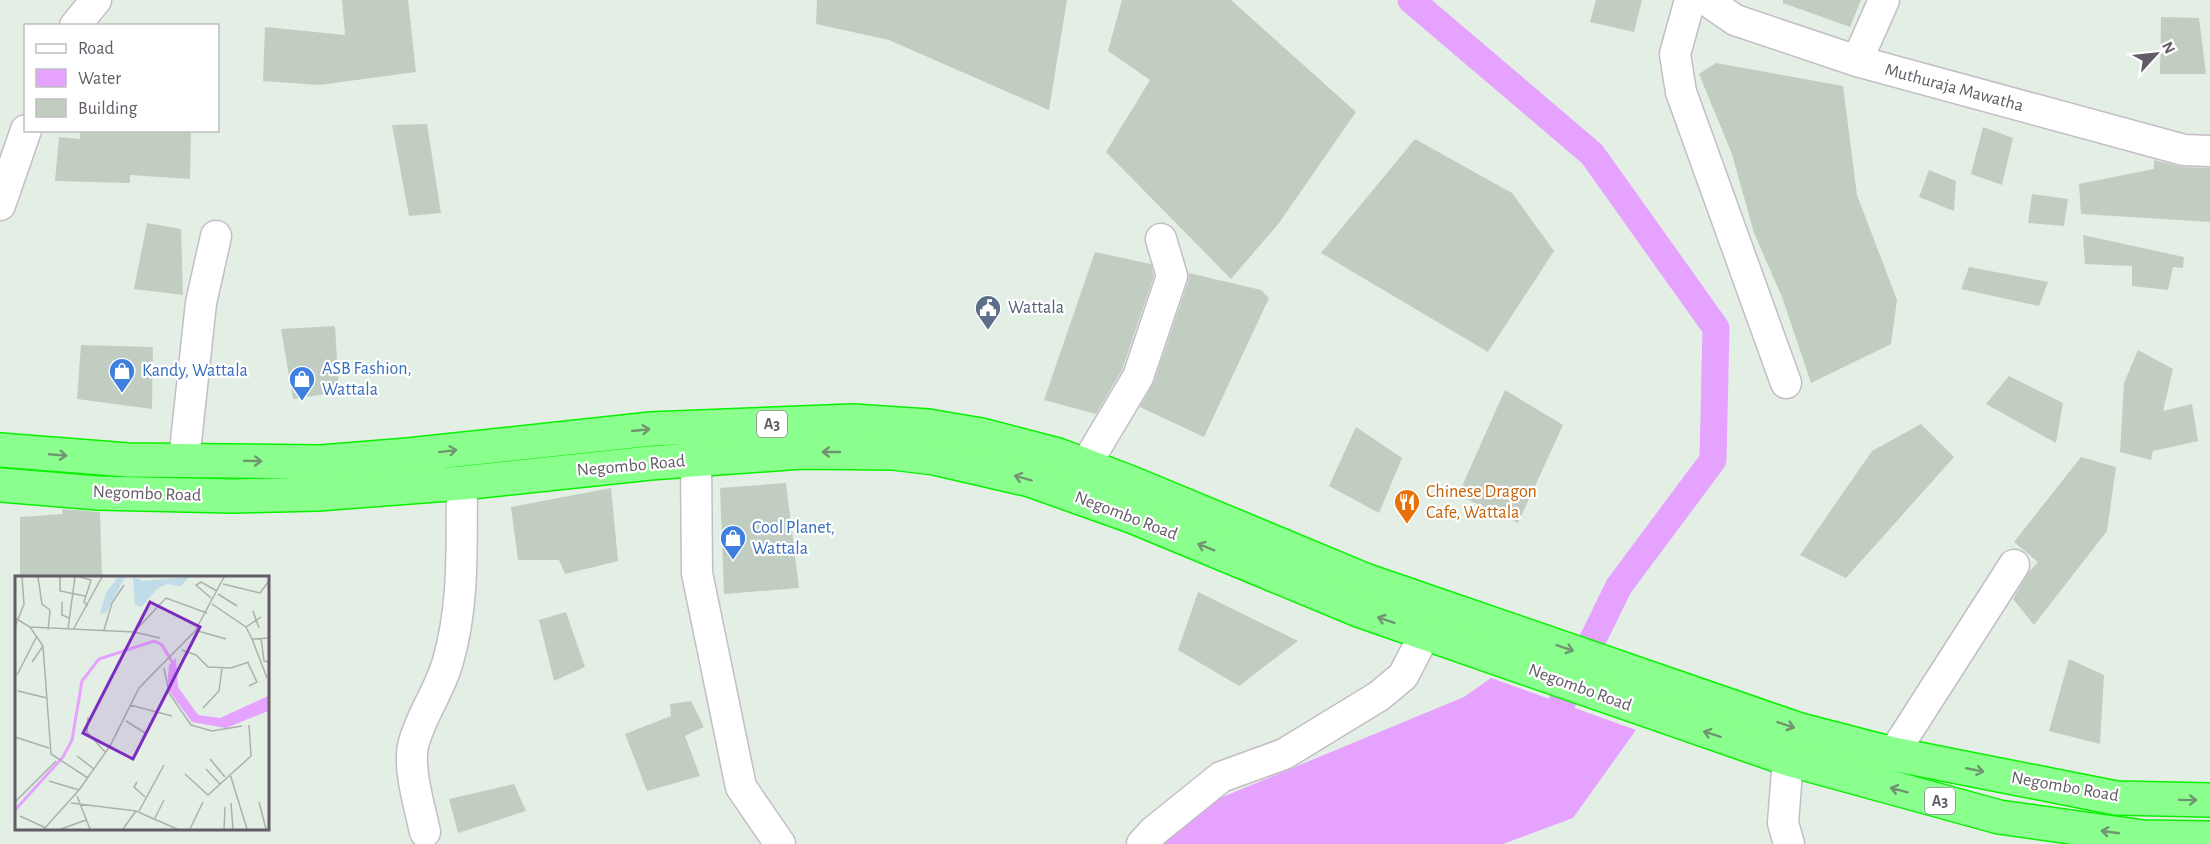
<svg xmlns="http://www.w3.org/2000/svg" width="2210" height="844" font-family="'Alegreya Sans',sans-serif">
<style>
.water{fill:#e5a3ff}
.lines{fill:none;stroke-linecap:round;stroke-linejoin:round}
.canal{stroke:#e5a3ff;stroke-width:27}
.building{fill:#c2cdc2}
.minor-casing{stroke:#c5bdc5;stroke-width:33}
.highway-casing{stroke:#08f200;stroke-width:36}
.minor{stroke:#fff;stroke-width:30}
.highway{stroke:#8aff8d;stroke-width:33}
.oneway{stroke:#719473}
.labels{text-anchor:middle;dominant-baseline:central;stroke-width:4.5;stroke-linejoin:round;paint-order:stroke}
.shield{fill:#fff;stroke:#928c93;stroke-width:1.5}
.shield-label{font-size:16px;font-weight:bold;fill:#635b65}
.street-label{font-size:18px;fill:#635b65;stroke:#fff}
.service-label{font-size:18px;fill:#4e5e75;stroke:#fff;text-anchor:start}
.shop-label{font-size:18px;fill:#366cbe;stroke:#fff;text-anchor:start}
.food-label{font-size:18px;fill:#c56008;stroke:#fff;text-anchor:start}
.inset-river{fill:none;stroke:#e5a3ff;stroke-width:3}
.inset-road{fill:none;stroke:#acb0ad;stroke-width:1.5}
.view{fill:#7b2cbf;fill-opacity:0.15;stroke:#7b2cbf;stroke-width:3}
.inset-edge{fill:none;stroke:#635b65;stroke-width:3}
</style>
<rect width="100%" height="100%" fill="#e3efe4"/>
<polygon class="water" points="1491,678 1636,730 1573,818 1503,844 1153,844 1174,817 1464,697"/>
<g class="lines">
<polyline class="canal" points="1411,0 1592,154 1716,328 1713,460 1619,586 1546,735"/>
</g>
<g class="building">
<polygon points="342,0 408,0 416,72 319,85 263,81 265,27 345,35"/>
<polygon points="817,0 1067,0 1049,110 889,40 816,24"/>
<polygon points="1122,0 1231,0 1356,112 1279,223 1231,279 1106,152 1150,80 1108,51"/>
<polygon points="1596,0 1642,0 1634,32 1590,22"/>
<polygon points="1783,0 1861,0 1850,27 1783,3"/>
<polygon points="2161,17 2199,18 2206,74 2160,74"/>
<polygon points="1716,63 1843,86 1857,195 1897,300 1891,344 1811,383 1782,297 1754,233 1732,154 1699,74"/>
<polygon points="427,124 441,213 409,216 392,125"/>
<polygon points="1983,127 2013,138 2002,185 1971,174"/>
<polygon points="80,130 191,130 190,179 130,175 130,183 55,181 59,137 80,139"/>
<polygon points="1415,139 1512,193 1554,251 1488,352 1321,253"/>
<polygon points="2154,160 2183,167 2210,168 2210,222 2081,214 2079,184 2154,169"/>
<polygon points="1929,170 1956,181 1954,211 1919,197"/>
<polygon points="2032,194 2068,199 2064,226 2028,223"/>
<polygon points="147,223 181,229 183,295 134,289"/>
<polygon points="2083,235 2184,257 2183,268 2173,267 2168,290 2132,286 2132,266 2085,264"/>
<polygon points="1095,252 1151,264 1154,276 1122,370 1096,414 1044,400"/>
<polygon points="1969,267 2048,282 2039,306 1961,289"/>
<polygon points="1189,273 1261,290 1269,298 1204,437 1140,407 1154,382 1188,282"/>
<polygon points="335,326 339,392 293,399 281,329"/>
<polygon points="81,345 153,347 152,409 77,399"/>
<polygon points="2138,350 2173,369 2163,411 2192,404 2198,441 2153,451 2151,460 2120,452 2124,383"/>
<polygon points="2009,376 2063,403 2056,443 1986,404"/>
<polygon points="1505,390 1563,425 1518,523 1458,495"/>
<polygon points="1921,424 1954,457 1846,578 1800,555 1872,451"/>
<polygon points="1356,427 1402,458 1379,513 1329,486"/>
<polygon points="2081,457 2116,467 2107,531 2034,625 2013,599 2029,572 2038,562 2014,542"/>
<polygon points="786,483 799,588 724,594 720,488"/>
<polygon points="611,488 618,561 565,574 559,560 518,560 511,507"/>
<polygon points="62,509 100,512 102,577 20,577 20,517 63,514"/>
<polygon points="1198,592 1298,641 1239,686 1178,650"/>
<polygon points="566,612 585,667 554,681 539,620"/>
<polygon points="2069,659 2104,675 2100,744 2049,731"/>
<polygon points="691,701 704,727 685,736 700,776 647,791 625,734 671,716 670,704"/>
<polygon points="514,784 526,811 458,833 449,799"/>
</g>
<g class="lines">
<g class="minor-casing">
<g id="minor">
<polyline points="1690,0 1675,54 1681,92 1786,383"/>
<polyline points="1706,0 1735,20 1857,61 2184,150 2210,151"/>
<polyline points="75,26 96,0"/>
<polyline points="1857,61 1884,0"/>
<polyline points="0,205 26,130"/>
<polyline points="693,437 696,460 697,573 741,787 780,844"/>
<polyline points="184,460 201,303 216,236"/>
<polyline points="1073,486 1138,377 1172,276 1161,239"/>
<polyline points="1893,754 2014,565"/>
<polyline points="1788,759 1783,823 1789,844"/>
<path d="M 425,832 C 420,808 408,769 413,746 C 420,716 440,691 448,661 C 465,602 461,543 462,483"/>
<polyline points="1142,844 1154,831 1221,777 1284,754 1379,696 1403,676 1425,634"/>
</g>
</g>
<g class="highway-casing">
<g id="highway">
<polyline points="0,450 128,460 321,462 408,455 651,429 853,421 928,426 981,435 1058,455 1134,484 1365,580 1800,730 1893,754 2116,798 2210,800"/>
<polyline points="0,485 98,493 232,496 318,494 462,483 650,463 802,452 893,453 934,458 1030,480 1134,517 1361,611 1788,759 1999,817 2143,837 2210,838"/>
</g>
</g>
<use href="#minor" class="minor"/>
<use href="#highway" class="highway"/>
</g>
<defs><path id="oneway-shaft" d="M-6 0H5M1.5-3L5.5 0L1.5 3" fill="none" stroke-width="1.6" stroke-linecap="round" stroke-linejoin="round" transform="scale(1.5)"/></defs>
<g class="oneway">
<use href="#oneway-shaft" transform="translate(641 430) rotate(-6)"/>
<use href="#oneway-shaft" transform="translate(448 451) rotate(-7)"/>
<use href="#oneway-shaft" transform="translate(831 452) rotate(180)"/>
<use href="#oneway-shaft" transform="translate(58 455) rotate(5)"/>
<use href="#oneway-shaft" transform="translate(253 461) rotate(1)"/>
<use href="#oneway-shaft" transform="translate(1023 478) rotate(-165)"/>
<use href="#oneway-shaft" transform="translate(1206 547) rotate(-158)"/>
<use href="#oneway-shaft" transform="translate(1386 620) rotate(-161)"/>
<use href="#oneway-shaft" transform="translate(1565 648) rotate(19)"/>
<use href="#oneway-shaft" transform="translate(1786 725) rotate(19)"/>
<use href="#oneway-shaft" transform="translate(1712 734) rotate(-162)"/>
<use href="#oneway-shaft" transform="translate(1975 770) rotate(11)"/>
<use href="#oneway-shaft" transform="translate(1899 790) rotate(-165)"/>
<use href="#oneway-shaft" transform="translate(2188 800) rotate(1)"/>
<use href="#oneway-shaft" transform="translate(2110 832) rotate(-172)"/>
</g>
<defs>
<g id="civic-pin" transform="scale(1.35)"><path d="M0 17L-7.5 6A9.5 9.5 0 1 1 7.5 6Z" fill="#5c6f8a" stroke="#fff"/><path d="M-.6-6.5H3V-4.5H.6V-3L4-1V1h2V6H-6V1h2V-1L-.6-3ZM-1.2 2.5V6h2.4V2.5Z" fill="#fff"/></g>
<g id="shop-pin" transform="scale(1.35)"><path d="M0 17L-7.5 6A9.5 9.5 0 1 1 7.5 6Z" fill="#3f7fe0" stroke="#fff"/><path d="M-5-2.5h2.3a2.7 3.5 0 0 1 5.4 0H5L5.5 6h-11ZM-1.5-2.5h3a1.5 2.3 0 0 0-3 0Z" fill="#fff"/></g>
<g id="restaurant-pin" transform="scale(1.35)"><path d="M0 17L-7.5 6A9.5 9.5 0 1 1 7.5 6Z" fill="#e8710a" stroke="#fff"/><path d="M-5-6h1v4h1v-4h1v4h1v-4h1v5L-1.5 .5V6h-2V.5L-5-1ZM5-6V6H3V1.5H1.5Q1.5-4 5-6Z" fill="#fff"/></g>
</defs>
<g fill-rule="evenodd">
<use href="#civic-pin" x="988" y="308"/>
<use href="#shop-pin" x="122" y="371"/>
<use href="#shop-pin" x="302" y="379"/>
<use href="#restaurant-pin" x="1407" y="502"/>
<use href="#shop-pin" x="733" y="538"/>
</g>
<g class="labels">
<g class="shield">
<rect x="757" y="411" width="30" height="26" rx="4.5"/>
<rect x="1925" y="788" width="30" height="26" rx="4.5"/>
</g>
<g class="shield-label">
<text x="772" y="424">A3</text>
<text x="1940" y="801">A3</text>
</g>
<g class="street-label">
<text transform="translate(1954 88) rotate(15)">Muthuraja Mawatha</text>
<text transform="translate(631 466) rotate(-5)">Negombo Road</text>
<text transform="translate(147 494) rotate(2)">Negombo Road</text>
<text transform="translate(1126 516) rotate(21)">Negombo Road</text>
<text transform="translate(1580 688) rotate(20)">Negombo Road</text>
<text transform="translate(2065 787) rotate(10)">Negombo Road</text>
</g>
<g class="service-label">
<text x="1008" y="308">Wattala</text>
</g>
<g class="shop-label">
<text x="322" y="369">ASB Fashion,<tspan x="322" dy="21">Wattala</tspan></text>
<text x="142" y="371">Kandy, Wattala</text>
<text x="752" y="528">Cool Planet,<tspan x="752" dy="21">Wattala</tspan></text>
</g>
<g class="food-label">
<text x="1426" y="492">Chinese Dragon<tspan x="1426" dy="21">Cafe, Wattala</tspan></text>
</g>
</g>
<g transform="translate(15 576)">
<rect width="254" height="254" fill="#e3efe4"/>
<path d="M 103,1 L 110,1 L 91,37 L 85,38 L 91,17 ZM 118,1 L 128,5 L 174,1 L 166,10 L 152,8 L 143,12 L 126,31 L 120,29 Z" fill="#bfdce8"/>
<path d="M 161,82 L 163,111 L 183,139 L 205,142 L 253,120 L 253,135 L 211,152 L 177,146 L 152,112 L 154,89 Z" fill="#e5a3ff"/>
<path class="inset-river" d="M 0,234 L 48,181 L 57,164 L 67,105 L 84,83 L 139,65 L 147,69 L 159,89"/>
<path class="inset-road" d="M 23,1 L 27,28 L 35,34 L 33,54M 45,1 L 45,15 L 70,20M 65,1 L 76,4 L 69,26 L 73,30M 208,8 L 245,17 L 254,5M 203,18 L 222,30M 196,22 L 181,9 L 186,6 L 202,15M 47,26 L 47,39 L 54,42M 197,28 L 231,51 L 237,63M 238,35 L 244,52M 0,42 L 15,51 L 28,70 L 36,178 L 73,202M 0,51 L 9,28 L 7,1M 15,51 L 119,56 L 151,22 L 192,37M 231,51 L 246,41M 59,52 L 87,1M 53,53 L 60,1M 89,54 L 97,27 L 109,9M 183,55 L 211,63M 119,56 L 145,62M 246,62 L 249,85 L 254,86M 167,74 L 181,79 L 193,91 L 216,92 L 234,86M 17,86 L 28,70M 233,87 L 242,106 L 234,110M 149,92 L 154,117 L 176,149 L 197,155 L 227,150M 2,99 L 22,60M 252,102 L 237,63 L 254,62M 3,115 L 32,122M 115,129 L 157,140M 188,132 L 204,115 L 207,92M 73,141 L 72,156 L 91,177M 111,145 L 130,157M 0,161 L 34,172M 62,180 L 79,193M 195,183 L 210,201M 191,193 L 205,208M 170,198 L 193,219 L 236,180 L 234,149M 215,198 L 232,253M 34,205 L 64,214M 122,206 L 119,211 L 130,221M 62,220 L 75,253M 0,226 L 41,185M 244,226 L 251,253M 56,227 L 121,235 L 162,253M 216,227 L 218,253M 124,235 L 149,189M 5,240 L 31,252M 140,242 L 149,224M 29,253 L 64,214 L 95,170 L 124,112 L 180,55 L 209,1M 46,253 L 71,244M 108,253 L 121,235M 175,253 L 188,226M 209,253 L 210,231"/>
<path class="view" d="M 135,26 L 185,51 L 118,183 L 68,157 Z"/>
<rect width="254" height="254" class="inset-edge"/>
</g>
<rect x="24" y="24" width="195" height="108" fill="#ffffff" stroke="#c1bdc1" stroke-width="1.5"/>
<rect x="36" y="44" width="30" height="9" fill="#ffffff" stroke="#c1bdc1" stroke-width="1.5"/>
<text x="78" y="54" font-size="18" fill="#635b65">Road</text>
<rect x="36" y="69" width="30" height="18" fill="#e5a3ff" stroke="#c1bdc1" stroke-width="1.5"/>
<text x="78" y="84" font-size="18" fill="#635b65">Water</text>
<rect x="36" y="99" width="30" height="18" fill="#c2cdc2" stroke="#c1bdc1" stroke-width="1.5"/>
<text x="78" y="114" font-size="18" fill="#635b65">Building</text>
<g transform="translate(2156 54) rotate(63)" stroke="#ffffff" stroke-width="4.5" paint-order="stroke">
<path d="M0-4.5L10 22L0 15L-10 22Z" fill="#635b65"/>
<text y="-9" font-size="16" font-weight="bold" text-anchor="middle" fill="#635b65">N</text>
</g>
</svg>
